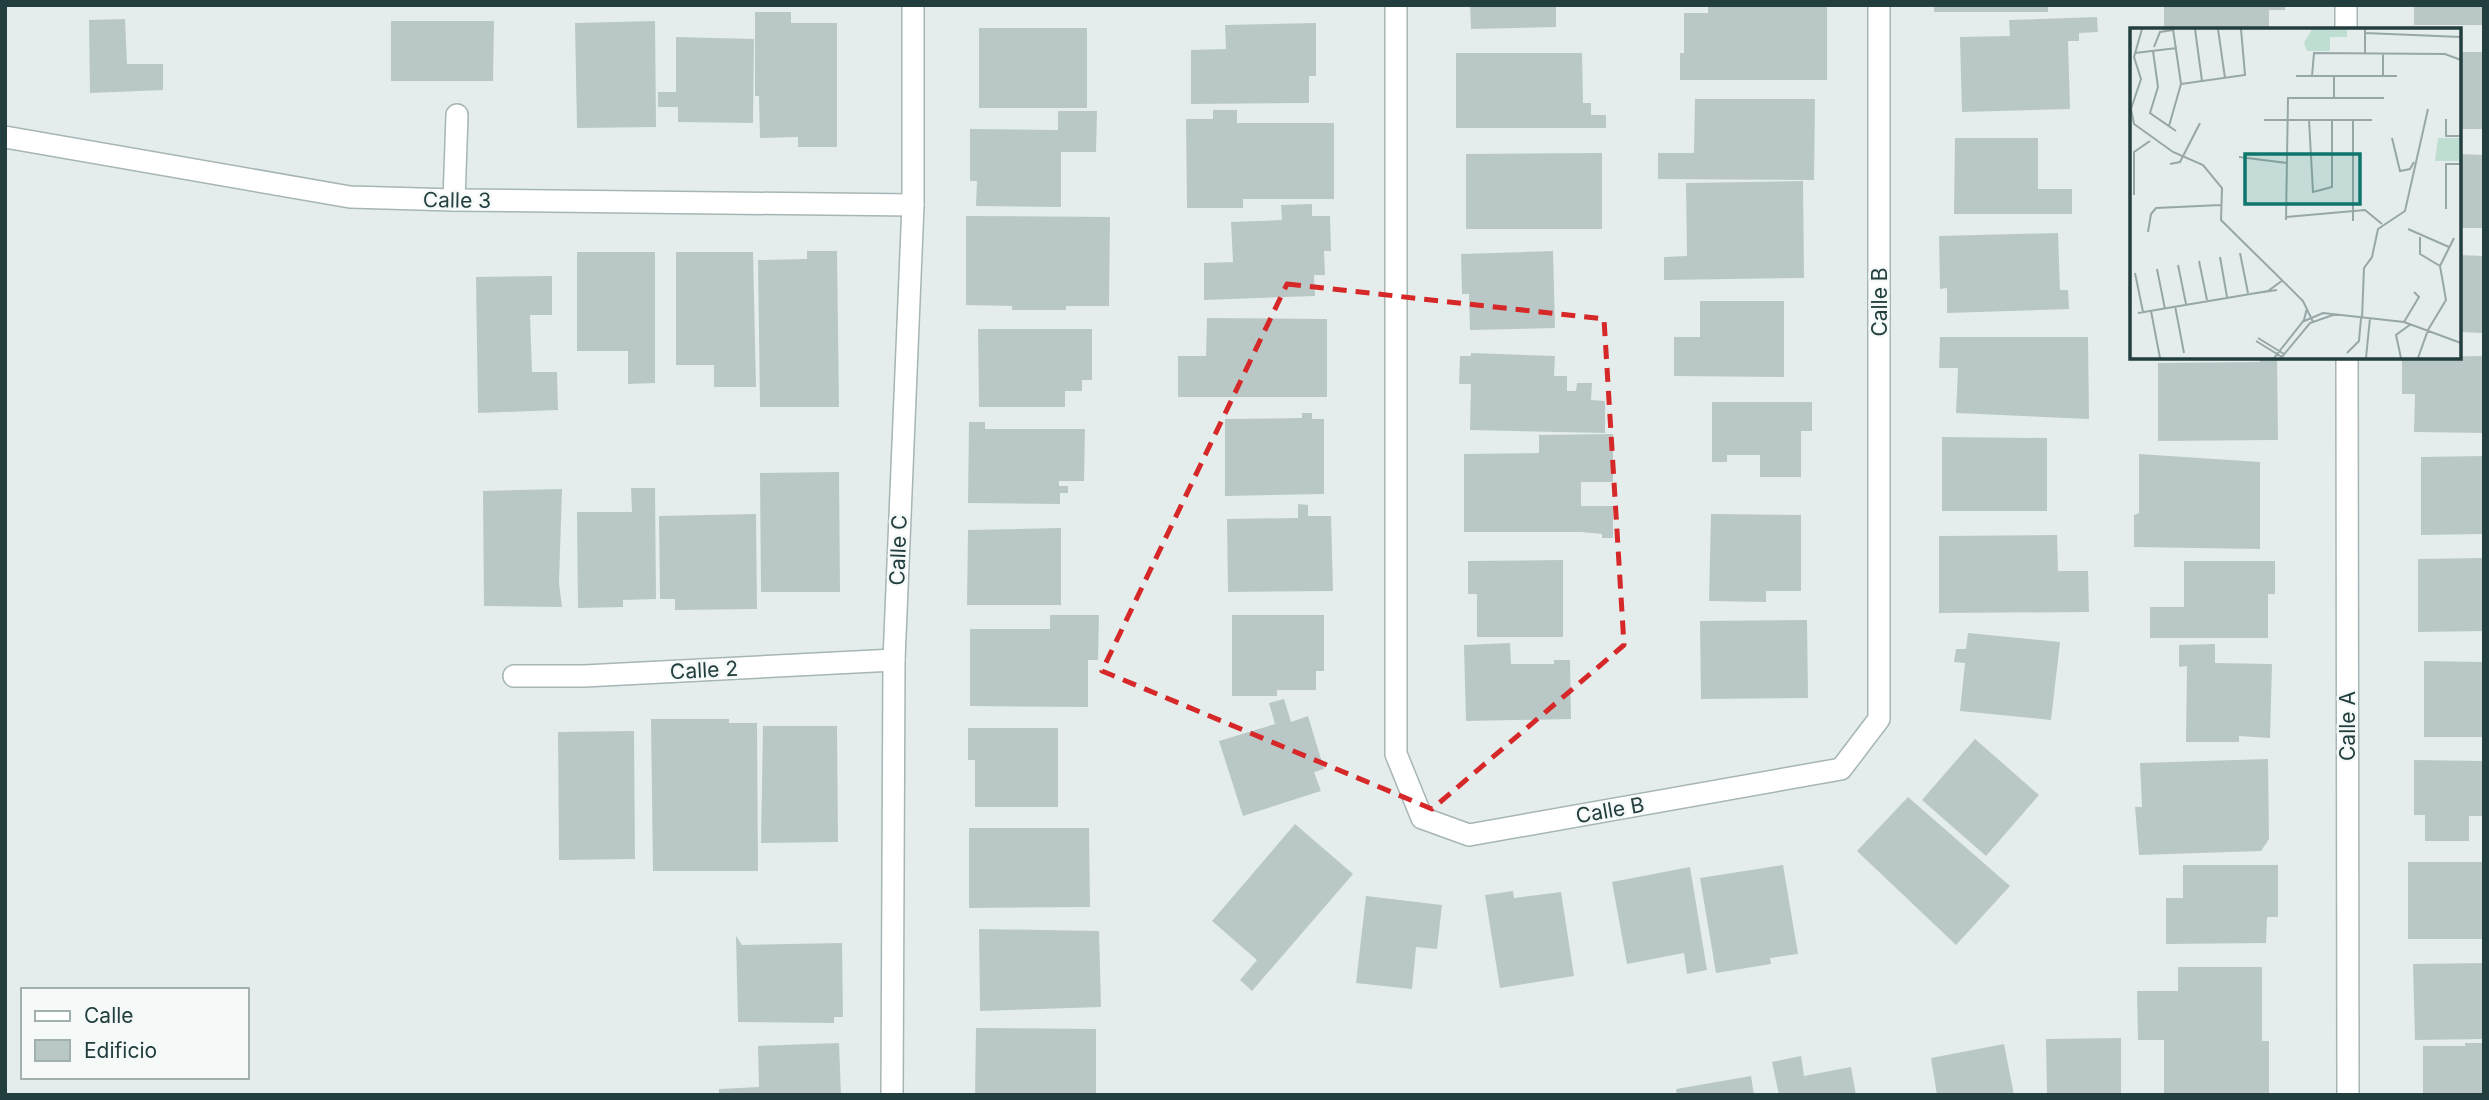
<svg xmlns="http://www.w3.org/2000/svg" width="2489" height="1100" font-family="Inter,sans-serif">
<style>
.building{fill:#b9c8c6}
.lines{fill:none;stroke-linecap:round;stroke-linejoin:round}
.street-casing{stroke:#a6b5b5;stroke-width:24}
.street{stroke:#fff;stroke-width:21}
.marked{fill:none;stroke:#d62828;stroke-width:5;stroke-dasharray:14 9;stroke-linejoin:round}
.labels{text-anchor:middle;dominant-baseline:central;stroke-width:5;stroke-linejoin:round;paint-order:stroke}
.street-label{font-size:21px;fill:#233e3f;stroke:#f5faf9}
.inset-road{fill:none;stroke:#97a7a7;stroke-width:2}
.view{fill:#0f766e;fill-opacity:0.15;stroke:#0f766e;stroke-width:3.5}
.inset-edge{fill:none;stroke:#233e3f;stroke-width:3.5}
</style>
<rect width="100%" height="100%" fill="#e4edec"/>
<g class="building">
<polygon points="1470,5 1556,5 1556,27 1471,29"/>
<polygon points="1708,5 1827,5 1827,80 1680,80 1680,53 1684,53 1684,13 1708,13"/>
<rect x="1934" y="5" width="114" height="7"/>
<polygon points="2164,5 2285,5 2285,10 2269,10 2269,30 2164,30"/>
<rect x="2414" y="5" width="70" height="20"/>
<polygon points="755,12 791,12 791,23 837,23 837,147 798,147 798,137 760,138 759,96 755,96"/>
<polygon points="2097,17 2098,32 2079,33 2079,41 2068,41 2070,109 1962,112 1960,37 2010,36 2009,20"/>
<polygon points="125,19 127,64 163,64 163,90 90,93 89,20"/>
<polygon points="391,21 494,21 493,81 391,81"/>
<polygon points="655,21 656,127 577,128 575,23"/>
<polygon points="1316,23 1316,76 1309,76 1309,103 1191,104 1191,50 1226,49 1225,25"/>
<rect x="979" y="28" width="108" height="80"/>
<polygon points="676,37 754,39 753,123 678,122 678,107 658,107 658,92 676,92"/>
<rect x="2459" y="52" width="25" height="77"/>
<polygon points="1456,53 1582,53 1583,103 1591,103 1591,115 1606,115 1606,128 1456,128"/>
<polygon points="1695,99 1815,99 1814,180 1658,179 1658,153 1694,153"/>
<polygon points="1213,110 1237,110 1237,123 1334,123 1334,199 1243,199 1243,208 1187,208 1186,119 1213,119"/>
<polygon points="1058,111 1097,111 1096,152 1061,152 1061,207 976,206 977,181 970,181 970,129 1058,130"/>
<polygon points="1955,138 2038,138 2038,189 2072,189 2072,214 1954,214"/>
<polygon points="1602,153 1602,229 1466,229 1466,154"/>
<polygon points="2459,154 2484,155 2484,228 2459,228"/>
<polygon points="1803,181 1804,278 1664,280 1664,257 1687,256 1686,183"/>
<polygon points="1312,204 1312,216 1330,216 1331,251 1324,251 1325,275 1314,275 1315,296 1204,300 1204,263 1233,262 1231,222 1282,220 1281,205"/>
<polygon points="966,216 1110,217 1109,306 1066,306 1066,310 1012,310 1012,306 966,305"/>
<polygon points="2058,233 2060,290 2068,290 2069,309 1947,313 1947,288 1940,289 1939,236"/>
<polygon points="807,251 837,251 839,407 760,407 758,260 807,259"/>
<polygon points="1553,251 1555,328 1470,330 1469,294 1462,294 1461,254"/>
<polygon points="577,252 655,252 655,383 628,384 628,351 577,351"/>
<polygon points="676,252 753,252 756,387 714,387 714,365 676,365"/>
<polygon points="2459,255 2484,256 2484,333 2459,332"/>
<polygon points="552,276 552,315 530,315 532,372 557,372 558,410 478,413 476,277"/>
<polygon points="2128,286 2132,286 2132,325 2130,325"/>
<polygon points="1700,301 1784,301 1784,377 1674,376 1674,337 1700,337"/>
<polygon points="1207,318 1327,319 1327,397 1178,397 1178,356 1206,356"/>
<polygon points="978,329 1092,329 1092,380 1082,380 1082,391 1065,391 1065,407 979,407"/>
<polygon points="1940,337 2088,337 2089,419 1956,413 1958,368 1939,368"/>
<polygon points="1471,353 1555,356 1554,376 1567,376 1567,391 1576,391 1577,383 1592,383 1591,400 1605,401 1605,433 1470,430 1471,384 1459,384 1460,356 1471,356"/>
<polygon points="2484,356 2484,433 2414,432 2415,394 2402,394 2402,357"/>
<polygon points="2260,357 2277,357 2278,440 2158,441 2158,363 2260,362"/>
<polygon points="1712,402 1812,402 1812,431 1801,431 1801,477 1760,477 1760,455 1727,455 1727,462 1712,462"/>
<polygon points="1302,413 1312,413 1312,419 1324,419 1324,494 1225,496 1225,419 1302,418"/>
<polygon points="969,422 985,422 985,429 1085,429 1084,481 1059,481 1059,486 1068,486 1068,493 1060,493 1060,504 968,503"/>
<polygon points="1613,434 1613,482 1581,482 1581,506 1613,506 1613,538 1602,538 1602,534 1581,532 1464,532 1464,454 1539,453 1539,435"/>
<polygon points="1942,437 2047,438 2047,511 1942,511"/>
<polygon points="2139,454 2260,462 2260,549 2134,547 2134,515 2139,513"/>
<polygon points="2484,456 2484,534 2421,535 2421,457"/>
<polygon points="839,472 840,592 761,592 760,473"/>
<polygon points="631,488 655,488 656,599 623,600 623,607 578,608 577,512 632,512"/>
<polygon points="562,489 559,583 562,607 484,606 483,491"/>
<polygon points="1298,504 1308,505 1308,516 1331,516 1333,591 1228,592 1227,519 1298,518"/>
<polygon points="756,514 757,609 675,610 675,599 660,599 659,516"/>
<polygon points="1711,514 1801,515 1801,591 1766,591 1766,602 1709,601"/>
<polygon points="1061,528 1061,605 967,605 968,530"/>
<polygon points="2057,535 2058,571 2088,571 2089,612 1939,613 1939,536"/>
<polygon points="2484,558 2484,631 2418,632 2418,559"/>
<polygon points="1563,560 1563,637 1477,637 1477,594 1468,594 1468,561"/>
<polygon points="2184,561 2275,561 2275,594 2268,594 2268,638 2150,638 2150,607 2184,607"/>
<polygon points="1050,615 1099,615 1098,660 1088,660 1088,707 970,706 970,629 1050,629"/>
<polygon points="1232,615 1324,615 1324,671 1316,671 1316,690 1277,690 1277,696 1232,696"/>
<polygon points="1807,620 1808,698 1701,699 1700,621"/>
<polygon points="1968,633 2060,642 2051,720 1960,711 1965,663 1954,662 1956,649 1966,649"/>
<polygon points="1510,643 1511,664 1554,664 1554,660 1570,660 1571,719 1466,721 1464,645"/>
<polygon points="2215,644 2215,663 2272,664 2270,738 2239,736 2239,742 2186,742 2187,666 2179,667 2179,645"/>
<polygon points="2424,661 2484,662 2484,737 2424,737"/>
<polygon points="1284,699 1291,722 1308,716 1324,769 1314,772 1321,791 1243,816 1219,741 1275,724 1269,703"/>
<polygon points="651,719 729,719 729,723 757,723 758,871 653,871"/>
<polygon points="763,726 837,726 838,842 761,843"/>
<polygon points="968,728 1058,728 1058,807 975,807 975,760 968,760"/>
<polygon points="634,731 635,859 559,860 558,732"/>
<polygon points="1975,739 2039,795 1986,856 1922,800"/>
<polygon points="2268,759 2269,839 2261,851 2139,855 2135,807 2142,807 2140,763"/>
<polygon points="2414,760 2484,761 2484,816 2469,816 2469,841 2425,841 2425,815 2414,815"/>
<polygon points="1908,797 2010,886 1956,945 1857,851"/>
<polygon points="1295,824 1353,874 1252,991 1240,980 1257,960 1212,921"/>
<polygon points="969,828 1089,828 1090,907 969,908"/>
<rect x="2408" y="862" width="76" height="77"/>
<polygon points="1783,865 1798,954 1770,958 1771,964 1716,973 1700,878"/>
<polygon points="2183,865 2278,865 2278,917 2267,917 2266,943 2166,944 2166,898 2183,898"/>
<polygon points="1690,867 1707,970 1687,974 1684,953 1627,964 1612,882"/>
<polygon points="1513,891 1514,898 1561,892 1574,976 1500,988 1485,895"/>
<polygon points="1366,896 1442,905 1437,949 1416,947 1412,989 1356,983"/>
<polygon points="979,929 1099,931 1101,1007 980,1011"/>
<polygon points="736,936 742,945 842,943 843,1017 834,1017 834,1023 738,1022"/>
<polygon points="2484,963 2484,1039 2415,1040 2413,964"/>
<polygon points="2178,967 2262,967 2262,1041 2269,1041 2269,1095 2164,1095 2164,1040 2138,1040 2137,991 2178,991"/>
<polygon points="976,1028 1096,1029 1096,1095 975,1095"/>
<polygon points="2121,1038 2121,1095 2047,1095 2046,1039"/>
<polygon points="839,1043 841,1095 719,1095 719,1089 759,1087 758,1046"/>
<polygon points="2465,1043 2484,1043 2484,1095 2423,1095 2423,1046 2465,1046"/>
<polygon points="2004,1044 2014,1095 1937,1095 1931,1058"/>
<polygon points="1801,1056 1804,1076 1851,1067 1856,1095 1779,1095 1772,1062"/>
<polygon points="1751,1076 1754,1095 1677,1095 1676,1089"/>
</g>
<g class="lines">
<g class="street-casing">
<g id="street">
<polyline points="1396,5 1396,754 1422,818 1469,835 1841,769 1879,719 1879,5"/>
<polyline points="2346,5 2346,30"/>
<polyline points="5,137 350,197 454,200 913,205"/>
<polyline points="454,200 457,115"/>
<polyline points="2347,357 2348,1095"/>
<polyline points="514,676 584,676 894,660"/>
<polyline points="892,1095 894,660 913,205 913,5"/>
</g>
</g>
<use href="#street" class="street"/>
</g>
<path class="marked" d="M 1287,284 L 1604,319 L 1624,645 L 1432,809 L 1102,671 Z"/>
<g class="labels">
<g class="street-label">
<text transform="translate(457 200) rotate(1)">Calle 3</text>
<text transform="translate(1879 302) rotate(-90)">Calle B</text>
<text transform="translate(898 550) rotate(-88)">Calle C</text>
<text transform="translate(704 670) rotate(-3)">Calle 2</text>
<text transform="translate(2347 726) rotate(-90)">Calle A</text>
<text transform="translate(1610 810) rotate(-10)">Calle B</text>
</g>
</g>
<g transform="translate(2130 28)">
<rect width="331" height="331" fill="#e4edec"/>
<path d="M 182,1 L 217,1 L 217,9 L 200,9 L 200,23 L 177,23 L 174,15 ZM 308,110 L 331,110 L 331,133 L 305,133 Z" fill="#bdded0"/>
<path class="inset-road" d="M 12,1 L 4,29 L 11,51 L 1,81 L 4,96 L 43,124 L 73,137 L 92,160 L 91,192 L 173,273 L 183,294M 65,1 L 72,53M 88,1 L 95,50M 235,1 L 235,25M 235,5 L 331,9M 24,19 L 30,4 L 43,2M 23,23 L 28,59 L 20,85 L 46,103M 5,25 L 47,20M 253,25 L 253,48M 166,48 L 267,48M 182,48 L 184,25 L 315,26 L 331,32M 204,48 L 204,70M 51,56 L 115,47 L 111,1M 316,91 L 316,108 L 331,108M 134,92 L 242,92M 179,92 L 183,164 L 202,159 L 202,92M 223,92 L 223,193M 39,98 L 51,56 L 43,1M 262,110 L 270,143 L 280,141 L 284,134M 109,129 L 157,135M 40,136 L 50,134 L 70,95M 4,167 L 4,124 L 20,113M 316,181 L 316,136 L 331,136M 156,189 L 235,182 L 252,196M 156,192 L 158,70 L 254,70M 278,201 L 319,219M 18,204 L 21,186 L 26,180 L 91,177M 290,209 L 290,226 L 310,238M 110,225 L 118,265M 90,229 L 97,269M 69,233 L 77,272M 48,237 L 56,276M 27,241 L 35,281M 5,245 L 13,284M 120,266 L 147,262M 45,278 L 54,325M 21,283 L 30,330M 8,285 L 138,263 L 153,252M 232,290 L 234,240 L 242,229 L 248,201 L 275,183 L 298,81M 172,294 L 193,285 L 274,294 L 331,315M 274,294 L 289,269 L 284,264M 128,310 L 154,326M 126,313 L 152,329M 217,325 L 229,313 L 231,290M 144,330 L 174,292 L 177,280M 151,330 L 180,295 L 203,287M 236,330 L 240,290M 271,330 L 266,307 L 281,296M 288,330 L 298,302 L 316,272 L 310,238 L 324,210"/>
<path class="view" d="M 115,126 L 230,126 L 230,176 L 115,176 Z"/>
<rect width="331" height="331" class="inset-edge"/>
</g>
<rect width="2489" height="1100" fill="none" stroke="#233e3f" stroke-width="14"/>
<rect x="21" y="988" width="228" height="91" fill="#f5faf9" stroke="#a1afaf" stroke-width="2"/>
<rect x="35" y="1011" width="35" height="10" fill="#ffffff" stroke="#a1afaf" stroke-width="2"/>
<text x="84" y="1023" font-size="21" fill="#233e3f">Calle</text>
<rect x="35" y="1040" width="35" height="21" fill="#b9c8c6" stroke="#a1afaf" stroke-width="2"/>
<text x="84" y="1058" font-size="21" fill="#233e3f">Edificio</text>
</svg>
